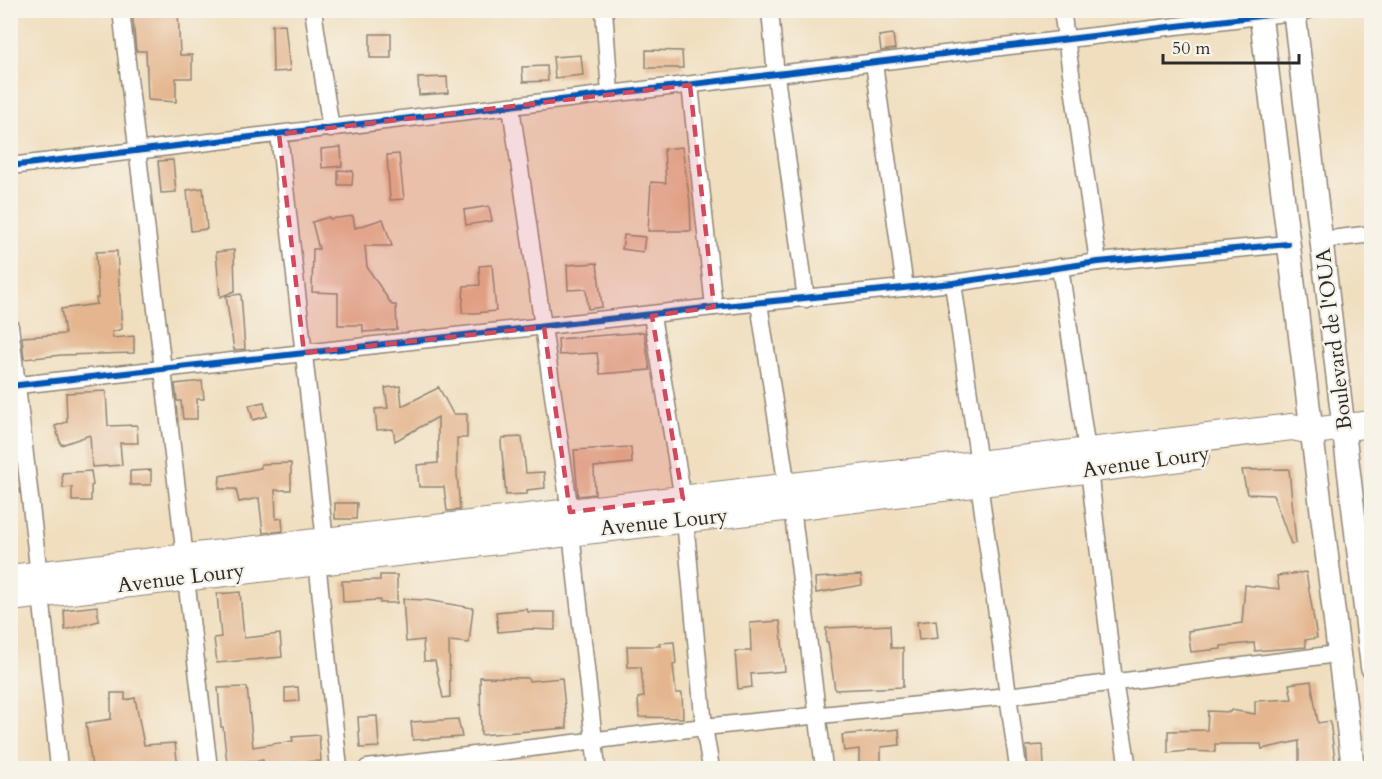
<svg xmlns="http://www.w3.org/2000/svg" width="1382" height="779" font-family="Cardo,serif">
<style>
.building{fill:#e4b58e}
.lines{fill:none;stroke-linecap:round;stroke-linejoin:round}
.minor-casing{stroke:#8e8474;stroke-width:19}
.secondary-casing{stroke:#8e8474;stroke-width:25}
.primary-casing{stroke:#8e8474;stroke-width:28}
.minor{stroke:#fff;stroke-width:16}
.secondary{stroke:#fff;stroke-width:22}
.primary{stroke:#fff;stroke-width:26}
.cycleway-casing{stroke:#f7f3e8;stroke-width:10}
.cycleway{stroke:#0057b8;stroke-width:6}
.marked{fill:#d1495b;fill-opacity:0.2;stroke:#d1495b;stroke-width:4.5;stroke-dasharray:12 8;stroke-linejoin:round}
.labels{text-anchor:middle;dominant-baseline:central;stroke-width:4.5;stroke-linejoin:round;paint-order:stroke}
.street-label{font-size:21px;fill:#2b2b2b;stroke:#f7f3e8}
</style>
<rect width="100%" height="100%" fill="#f7f3e8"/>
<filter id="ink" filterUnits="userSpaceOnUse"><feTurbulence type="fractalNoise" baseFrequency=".0167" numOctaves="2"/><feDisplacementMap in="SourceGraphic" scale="12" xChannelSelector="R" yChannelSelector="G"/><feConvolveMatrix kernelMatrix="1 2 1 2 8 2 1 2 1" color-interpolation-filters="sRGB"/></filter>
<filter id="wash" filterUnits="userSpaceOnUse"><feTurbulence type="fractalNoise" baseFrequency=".008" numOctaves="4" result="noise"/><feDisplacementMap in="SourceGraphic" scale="24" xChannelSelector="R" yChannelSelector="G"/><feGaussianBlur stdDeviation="1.35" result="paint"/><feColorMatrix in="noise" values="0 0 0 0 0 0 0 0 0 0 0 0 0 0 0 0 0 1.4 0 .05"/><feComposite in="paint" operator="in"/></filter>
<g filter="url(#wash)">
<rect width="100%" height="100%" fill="#f0debe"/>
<g id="blocks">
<g class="building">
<polygon points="132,10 178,10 180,55 192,55 192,78 176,78 176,102 148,100 146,51 136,51"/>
<polygon points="285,24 290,71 273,72 272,25"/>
<rect x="370" y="34" width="21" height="24"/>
<polygon points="893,34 895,49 881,51 879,36"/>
<polygon points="646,50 682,51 683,68 646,68"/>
<polygon points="581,55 583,75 555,78 553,57"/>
<polygon points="547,66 548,81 523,82 522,67"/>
<polygon points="447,77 448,93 419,95 418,78"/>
<polygon points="341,147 342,166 322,168 321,149"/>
<polygon points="682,147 690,202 691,231 648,231 651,182 666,183 664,149"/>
<polygon points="399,154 404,199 390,200 387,155"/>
<polygon points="173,160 176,192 161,193 158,161"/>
<polygon points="338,170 353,171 352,185 338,185"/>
<polygon points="203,188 207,229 191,231 187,190"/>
<polygon points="489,206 492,221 466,225 464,210"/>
<polygon points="353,216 355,228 383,219 392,246 365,246 367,267 392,305 396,305 397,330 363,332 363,325 338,325 338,293 312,292 313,249 319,249 312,222 329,217 330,219"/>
<polygon points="624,235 645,237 643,252 622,249"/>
<polygon points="234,250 235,291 220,297 216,252"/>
<polygon points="117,251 122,329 112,332 113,338 134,336 134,353 62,355 24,359 22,337 65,334 61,309 97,304 96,298 98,298 96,252"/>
<polygon points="597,263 602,307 588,309 586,289 568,290 567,265"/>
<polygon points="492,265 496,311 475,313 462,313 464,286 480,285 479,266"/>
<polygon points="241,294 245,349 234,350 226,296"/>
<polygon points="644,332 650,370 600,374 597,353 559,355 558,339"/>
<polygon points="202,381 204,399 197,399 197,419 183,419 181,401 177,401 175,384"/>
<polygon points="400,386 402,406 438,388 438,386 453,414 467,414 467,438 457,438 457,474 460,510 447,511 444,487 419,487 417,465 438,463 438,417 395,441 393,429 377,430 375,409 388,408 385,388"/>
<polygon points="106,391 108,426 137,425 138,443 120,443 122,465 92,467 90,435 61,445 55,426 67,422 66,393"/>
<polygon points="264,402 267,416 253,420 249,405"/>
<polygon points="522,437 526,473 544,472 545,488 527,490 527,494 506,495 501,442 502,438"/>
<polygon points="631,447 632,463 594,467 595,494 578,496 574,450"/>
<polygon points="291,463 291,490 275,490 276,519 282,518 283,531 263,533 259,498 239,502 236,489 219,489 220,476 261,468 261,464"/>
<polygon points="1289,469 1296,543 1291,544 1273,495 1247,494 1242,470"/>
<polygon points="151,470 151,485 130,485 130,471"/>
<polygon points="91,471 93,485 91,486 91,501 72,501 72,487 63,488 62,473"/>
<polygon points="335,503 357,503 356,519 335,519"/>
<polygon points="1306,572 1317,638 1305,640 1306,647 1255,651 1254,643 1221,646 1221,649 1191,652 1188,631 1242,623 1245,585 1279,589 1277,576"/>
<polygon points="380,575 397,575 397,603 380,603 380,600 343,602 342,581 380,580"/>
<polygon points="861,575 862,585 816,593 815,578"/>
<polygon points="240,592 244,638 280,634 282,657 217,663 214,638 221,637 217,594"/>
<polygon points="403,599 426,600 473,608 469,643 449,641 450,697 443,698 435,661 424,661 423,640 406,642"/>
<polygon points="97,606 99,621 65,630 64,610"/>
<polygon points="527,609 528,612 555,612 555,630 530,629 498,632 496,612"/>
<polygon points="936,620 938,638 919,640 917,622"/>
<polygon points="780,621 785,671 751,674 752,687 738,689 735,651 751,651 750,623"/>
<polygon points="890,625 891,648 903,648 903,687 835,690 828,642 826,642 826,628"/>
<polygon points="674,642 676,664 673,665 676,693 682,693 683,718 639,717 638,698 644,697 641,667 628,667 627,646 660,646 659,643"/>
<polygon points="480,677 528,678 529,681 562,678 567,728 481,735"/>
<polygon points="1311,681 1318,723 1330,721 1336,768 1299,768 1299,741 1262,749 1261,744 1215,744 1215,752 1187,751 1168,753 1168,731 1207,730 1208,711 1230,712 1231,710 1255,714 1255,701 1292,699 1289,684"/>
<polygon points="247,687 253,747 293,741 292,737 319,735 321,761 287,763 288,766 269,768 264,768 263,760 227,763 223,727 221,727 218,688"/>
<polygon points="298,687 299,701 285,702 285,688"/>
<polygon points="111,693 125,693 125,700 135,698 144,745 175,743 178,768 92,768 86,723 111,719"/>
<polygon points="377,716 379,747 360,748 358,717"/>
<polygon points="458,719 462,737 413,740 411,722"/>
<polygon points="899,729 900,745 881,747 881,765 859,766 859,749 844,751 842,735"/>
<polygon points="1043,745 1044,768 1028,768 1026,746"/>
</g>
</g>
</g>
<g filter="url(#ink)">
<use href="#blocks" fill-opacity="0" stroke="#8e8474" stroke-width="1.5"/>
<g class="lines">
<g class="minor-casing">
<g id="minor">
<polyline points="121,10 185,558"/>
<polyline points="313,10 331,129"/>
<polyline points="604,10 610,93"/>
<polyline points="770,10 776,76 806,299"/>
<polyline points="1062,10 1098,262"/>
<polyline points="874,63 905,288"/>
<polyline points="690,85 714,307"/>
<polyline points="511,107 570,512"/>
<polyline points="279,134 325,541"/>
<polyline points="10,166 1310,10"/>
<polyline points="1322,240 1372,234"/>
<polyline points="1060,267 1087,451"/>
<polyline points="953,283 979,464"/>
<polyline points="759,303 787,487"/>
<polyline points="652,316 683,499"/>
<polyline points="10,326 39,575"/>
<polyline points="10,386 714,307 953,283 1098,262 1288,244"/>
<polyline points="1089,470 1114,681 1128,768"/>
<polyline points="979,483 1018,768"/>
<polyline points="792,507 824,768"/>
<polyline points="685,520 704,727 711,768"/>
<polyline points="571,532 597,768"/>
<polyline points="317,561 339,768"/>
<polyline points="186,579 209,768"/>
<polyline points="41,594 59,768"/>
<polyline points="367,768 704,727 1007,696 1337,654"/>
</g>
</g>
<g class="secondary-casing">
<g id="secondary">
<polyline points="1260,10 1353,768"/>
<polyline points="1294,10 1372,667"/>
</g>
</g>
<g class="primary-casing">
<g id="primary">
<polyline points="10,578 1292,427 1312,431 1372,424"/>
<polyline points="10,598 792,507 1196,456"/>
</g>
</g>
<use href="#minor" class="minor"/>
<use href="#secondary" class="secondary"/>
<use href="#primary" class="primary"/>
<g class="cycleway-casing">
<g id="cycleway">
<polyline points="10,166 1310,10"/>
<polyline points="10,386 714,307 953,283 1098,262 1288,244"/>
</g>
</g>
<use href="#cycleway" class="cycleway"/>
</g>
</g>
<path class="marked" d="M 690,85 L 714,307 L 652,316 L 683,499 L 570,512 L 544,327 L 304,353 L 279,134 Z"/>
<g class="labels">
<g class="street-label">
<text transform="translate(1334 339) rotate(-97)">Boulevard de l'OUA</text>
<text transform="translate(1146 462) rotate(-8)">Avenue Loury</text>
<text transform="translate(664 522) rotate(-6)">Avenue Loury</text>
<text transform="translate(181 578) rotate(-7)">Avenue Loury</text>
</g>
</g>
<rect width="1382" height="779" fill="none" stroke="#f7f3e8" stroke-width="36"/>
<path d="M1163 54v9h136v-9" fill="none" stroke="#2b2b2b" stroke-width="3"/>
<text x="1172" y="54" font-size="18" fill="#2b2b2b" stroke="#f7f3e8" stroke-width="4.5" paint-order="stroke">50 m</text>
</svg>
